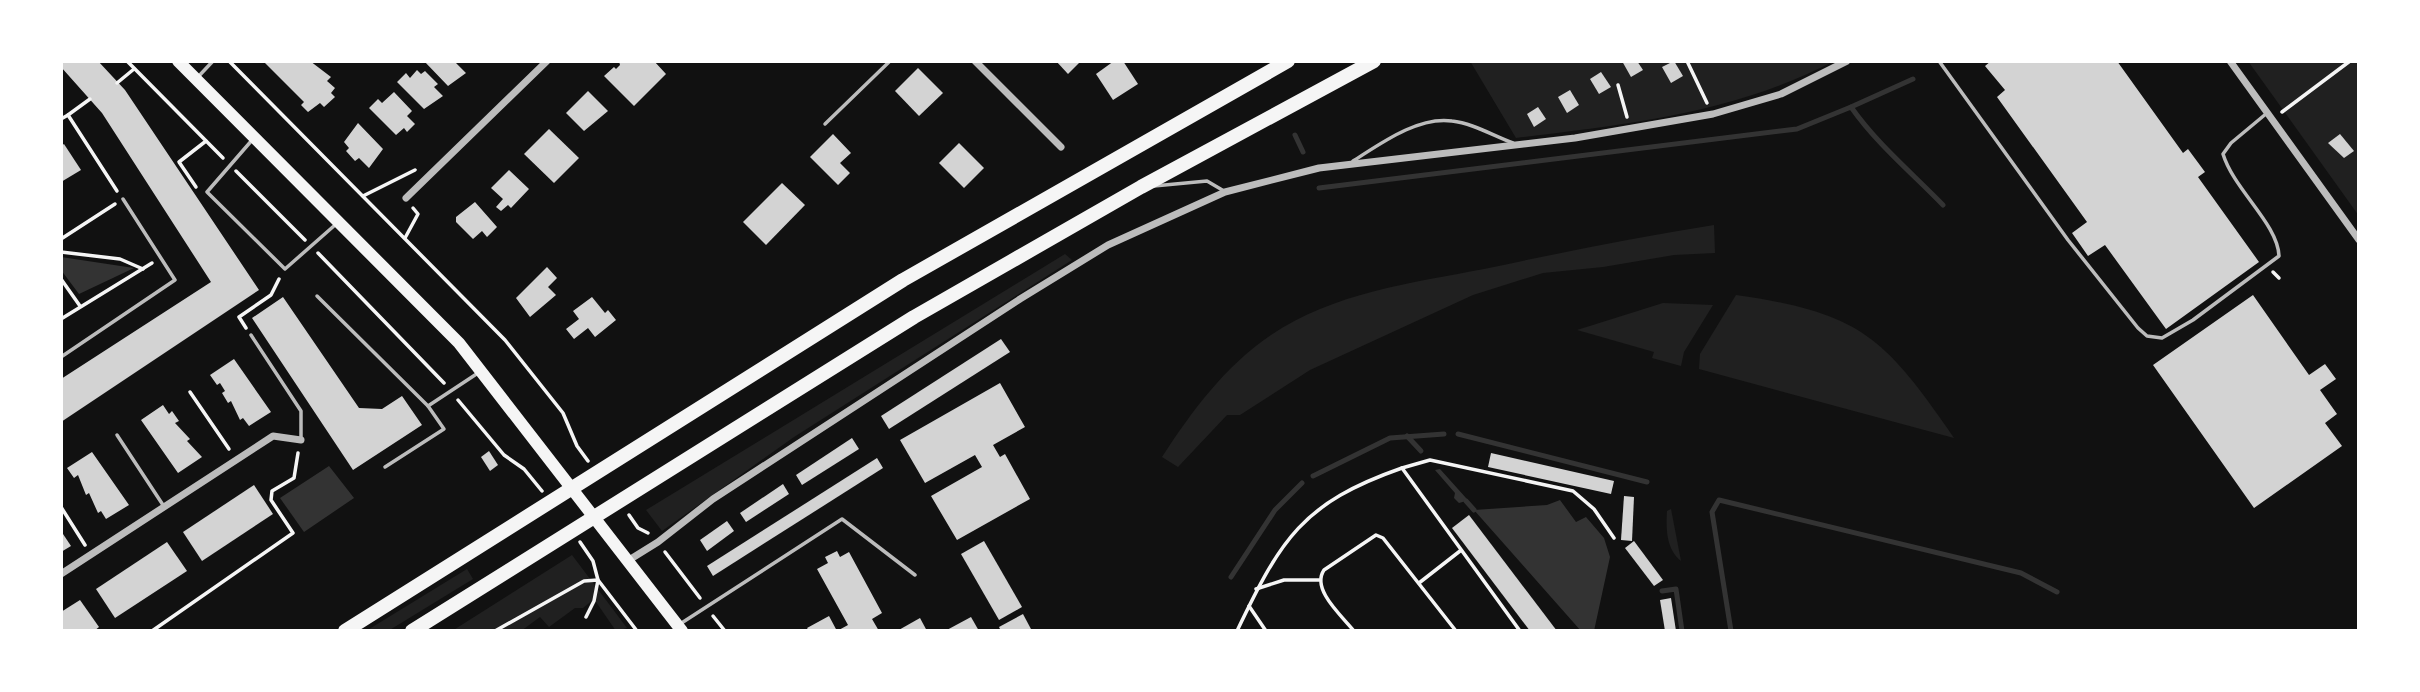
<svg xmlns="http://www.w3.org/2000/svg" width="2420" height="692" font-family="Bitter,serif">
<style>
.green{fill:#202020}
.water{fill:#333}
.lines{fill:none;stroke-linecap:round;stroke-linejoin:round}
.stream{stroke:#333;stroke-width:5}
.building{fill:#d3d3d3}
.path{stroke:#f5f5f5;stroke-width:3.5}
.service{stroke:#bcbcbc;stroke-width:3.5}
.minor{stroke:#bcbcbc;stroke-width:7}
.primary{stroke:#f5f5f5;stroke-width:12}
.motorway{stroke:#f5f5f5;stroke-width:14}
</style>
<rect width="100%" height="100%" fill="#111"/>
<g class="green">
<path d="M 1470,61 L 1834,61 C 1732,114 1628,124 1516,138 Z"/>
<polygon points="2248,61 2359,61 2359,216"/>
<path d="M 1714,225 L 1715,253 L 1674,255 L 1603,267 L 1543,273 L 1473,295 L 1310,370 L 1240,415 L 1227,415 L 1178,467 L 1162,457 C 1192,411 1225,366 1271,335 C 1333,293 1411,283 1484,269 C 1560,253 1637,237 1714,225 Z"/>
<polygon points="1065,254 1072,260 794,437 662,531 646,510"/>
<path d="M 1736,295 C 1861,313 1884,337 1954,438 L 1699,369 L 1700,354 Z"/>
<polygon points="1663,303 1713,305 1684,352 1681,366 1652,358 1654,352 1577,330"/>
<path d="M 1671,509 L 1681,561 C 1666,549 1666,529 1667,511 Z"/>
<polygon points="572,555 627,628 616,631 594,599 583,608 575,608 549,627 540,617 521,631 452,631"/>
<polygon points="467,569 473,579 388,631 366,631"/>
</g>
<g class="water">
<polygon points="61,257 134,268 79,294 61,270"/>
<polygon points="329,466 354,498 304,532 280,498"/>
<polygon points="1440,469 1466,498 1466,501 1459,503 1454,498 1455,493 1435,470"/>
<polygon points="1560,500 1576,522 1586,517 1604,538 1610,557 1594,631 1581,631 1474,510 1547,505"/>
</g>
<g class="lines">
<g class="stream">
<polyline points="1851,107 1913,79"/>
<polyline points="1295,135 1303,152"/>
<path d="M 1319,188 L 1797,129 L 1851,107 C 1877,144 1912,173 1943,205"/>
<polyline points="1458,434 1647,482"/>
<polyline points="1407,436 1421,451"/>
<polyline points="1313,476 1390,438 1444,434"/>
<polyline points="1466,501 1474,510"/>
<polyline points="1231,577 1275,510 1302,483"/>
<polyline points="1662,591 1676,589 1682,631"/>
<polyline points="1731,631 1712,512 1719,500 2021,573 2057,592"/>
</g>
</g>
<g class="building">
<polygon points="61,61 98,61 125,90 259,290 61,422 61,379 211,282 102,113 61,67"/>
<polygon points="263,61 310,61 331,77 327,81 335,88 331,93 335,97 324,107 320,103 308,112 301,105 304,102"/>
<polygon points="424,61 458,61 456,63 466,73 448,86"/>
<polygon points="619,61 654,61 666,74 634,106 604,76 614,67 616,69 620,65"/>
<polygon points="1056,61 1081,61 1068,74"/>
<polygon points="1114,61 1123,61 1138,84 1113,100 1096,74"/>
<polygon points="1622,61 1637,61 1643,70 1631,77"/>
<polygon points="1674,61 1683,76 1671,83 1662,67"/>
<polygon points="1991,61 2117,61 2183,153 2188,149 2205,172 2198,177 2259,262 2166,329 2105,245 2088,256 2072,233 2087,222 1997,97 2005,90 1985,66"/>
<polygon points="918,68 943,93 919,116 895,91"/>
<polygon points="417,70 421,74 425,71 438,84 434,87 443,96 424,109 397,82 406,73 410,78"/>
<polygon points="1601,72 1611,87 1599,94 1590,79"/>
<polygon points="1570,90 1579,105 1567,113 1558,97"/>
<polygon points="588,91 608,111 584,131 566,113"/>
<polygon points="394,92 412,111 407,116 415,124 407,132 404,128 396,135 369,108 378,99 382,103"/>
<polygon points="1538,107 1546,119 1534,127 1527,114"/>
<polygon points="358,123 383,149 369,168 359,158 355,161 346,151 349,148 344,142"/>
<polygon points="549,129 579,158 554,183 524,154"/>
<polygon points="833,134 851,153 840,163 850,173 838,185 810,157"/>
<polygon points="2340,134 2354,151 2344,158 2328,143"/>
<polygon points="959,143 984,168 964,188 939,163"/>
<polygon points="64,144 81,170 61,182 61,146"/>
<polygon points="509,170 529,189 511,208 508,205 501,211 496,207 503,199 491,188"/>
<polygon points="782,183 805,205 766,245 743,222"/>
<polygon points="475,202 497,227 487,237 482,231 473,239 456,222 456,217"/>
<polygon points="547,267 557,278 548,287 556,295 530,317 516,298"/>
<polygon points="2253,295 2309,375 2325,364 2336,379 2320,390 2337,414 2325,423 2342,446 2254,508 2153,365"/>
<polygon points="283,297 359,408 382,409 402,396 422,425 353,470 252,318"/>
<polygon points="592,297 605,313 608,310 616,320 595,337 588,328 574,339 566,329 579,319 573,311"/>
<polygon points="1001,339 1010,352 889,429 881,416"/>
<polygon points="234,359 271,412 249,426 243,418 240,420 231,401 228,403 222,393 225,391 220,383 217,385 210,375"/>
<polygon points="1000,383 1025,427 993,445 1000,457 1005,454 1030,499 957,540 931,496 982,467 975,455 925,483 900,440"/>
<polygon points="163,405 169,414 172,411 179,421 175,423 190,439 187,441 202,457 178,473 141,420"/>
<polygon points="852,438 859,449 802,485 796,475"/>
<polygon points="489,451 498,465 490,471 481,457"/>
<polygon points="92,452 129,505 106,519 101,511 98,513 89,493 86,495 78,475 74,478 67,468"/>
<polygon points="1491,453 1614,481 1611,494 1488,467"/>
<polygon points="877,458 883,468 713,576 707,566"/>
<polygon points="783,484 789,494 746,522 740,513"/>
<polygon points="254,485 273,514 202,561 183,532"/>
<polygon points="1624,496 1634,497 1632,541 1621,540"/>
<polygon points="1469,515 1557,631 1530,631 1452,528"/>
<polygon points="727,521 734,531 707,551 700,540"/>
<polygon points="61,531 71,546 61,552"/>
<polygon points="984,541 1022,607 999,620 961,554"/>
<polygon points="1634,541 1663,580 1654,586 1625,548"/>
<polygon points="167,542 187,571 115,618 96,589"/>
<polygon points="837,551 840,557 849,552 882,613 872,619 879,631 809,631 807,628 829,616 837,631 848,625 817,569 828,563 825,557"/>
<polygon points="1671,598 1676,631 1665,631 1660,600"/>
<polygon points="80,600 99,627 94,631 61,631 61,612"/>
<polygon points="1023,614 1032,631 1001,631 999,627"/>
<polygon points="971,617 979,631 945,631"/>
<polygon points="920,618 927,631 897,631"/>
</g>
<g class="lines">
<g class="path">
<polyline points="127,61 223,158"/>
<polyline points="229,61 505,340 563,413 577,446 588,461"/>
<polyline points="1687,61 1707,103"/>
<polyline points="117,83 134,69"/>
<polyline points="1618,85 1627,117"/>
<polyline points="90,99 68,115 117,191"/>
<polyline points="2282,112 2350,61"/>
<polyline points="61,119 68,115"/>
<polyline points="236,171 305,240"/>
<polyline points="196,187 179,162 206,141"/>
<polyline points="363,196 415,170"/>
<polyline points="405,238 418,214 413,208"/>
<polyline points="61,239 115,204"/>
<polyline points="61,252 120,259 143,269"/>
<polyline points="318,253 444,383"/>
<polyline points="2273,272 2279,278"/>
<polyline points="61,279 80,306"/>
<polyline points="61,319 152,263"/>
<polyline points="246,328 239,317 271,295 279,279"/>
<polyline points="190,392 229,449"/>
<polyline points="458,400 504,455 524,469 542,491"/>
<polyline points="1402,468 1430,460 1573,491 1594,509 1614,538"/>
<polyline points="61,507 85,545"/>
<polyline points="629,515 638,528 648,533"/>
<polyline points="580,542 593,561 598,580 637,631"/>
<polyline points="665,552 700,598"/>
<polyline points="1419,583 1460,551"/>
<polyline points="1256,589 1284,580 1319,580"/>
<polyline points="1249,606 1266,631"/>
<polyline points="713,616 725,631"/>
<polyline points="152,631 293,533 271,500 272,491 294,478 298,453"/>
<polyline points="495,631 584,581 598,580 594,601 586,617"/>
<path d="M 1237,631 C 1281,539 1302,503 1402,468 L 1520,631"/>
<path d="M 1354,631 C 1341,615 1311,589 1324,570 L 1376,535 L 1383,538 L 1456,631"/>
</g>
<g class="service">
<path d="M 1939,61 L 2068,240 L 2138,328 L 2147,336 L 2162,338 L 2193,320 L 2279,256 C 2278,224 2234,190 2223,154 L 2231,143 L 2267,113"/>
<polyline points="197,78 213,61"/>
<polyline points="825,124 890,61"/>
<polyline points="253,139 207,192 285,269 335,225"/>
<path d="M 1353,161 C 1380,144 1418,116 1452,121 C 1472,123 1494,136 1513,143"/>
<polyline points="1154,186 1207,181 1224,191"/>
<polyline points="317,296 428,406 478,373"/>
<polyline points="251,335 301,411 301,438"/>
<polyline points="61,357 175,280 123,199"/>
<polyline points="117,435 163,505"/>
<polyline points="385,467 444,429 428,406"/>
<polyline points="680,624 842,519 915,575"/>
</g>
<g class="minor">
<polyline points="975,61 1061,147"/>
<polyline points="2230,61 2359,240"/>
<polyline points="406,198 547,61"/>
<polyline points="629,560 658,542 713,499 1020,299 1108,245 1225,192 1319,168 1575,138 1713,114 1781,94 1847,61"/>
<polyline points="61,574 273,436 301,440"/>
</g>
<polyline class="primary" points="178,61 459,343 682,631"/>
<g class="motorway">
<polyline points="345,631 903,280 1288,61"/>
<polyline points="412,631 914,317 1141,187 1374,61"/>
</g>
</g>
<rect width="2420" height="692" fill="none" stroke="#ffffff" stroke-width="126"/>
</svg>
